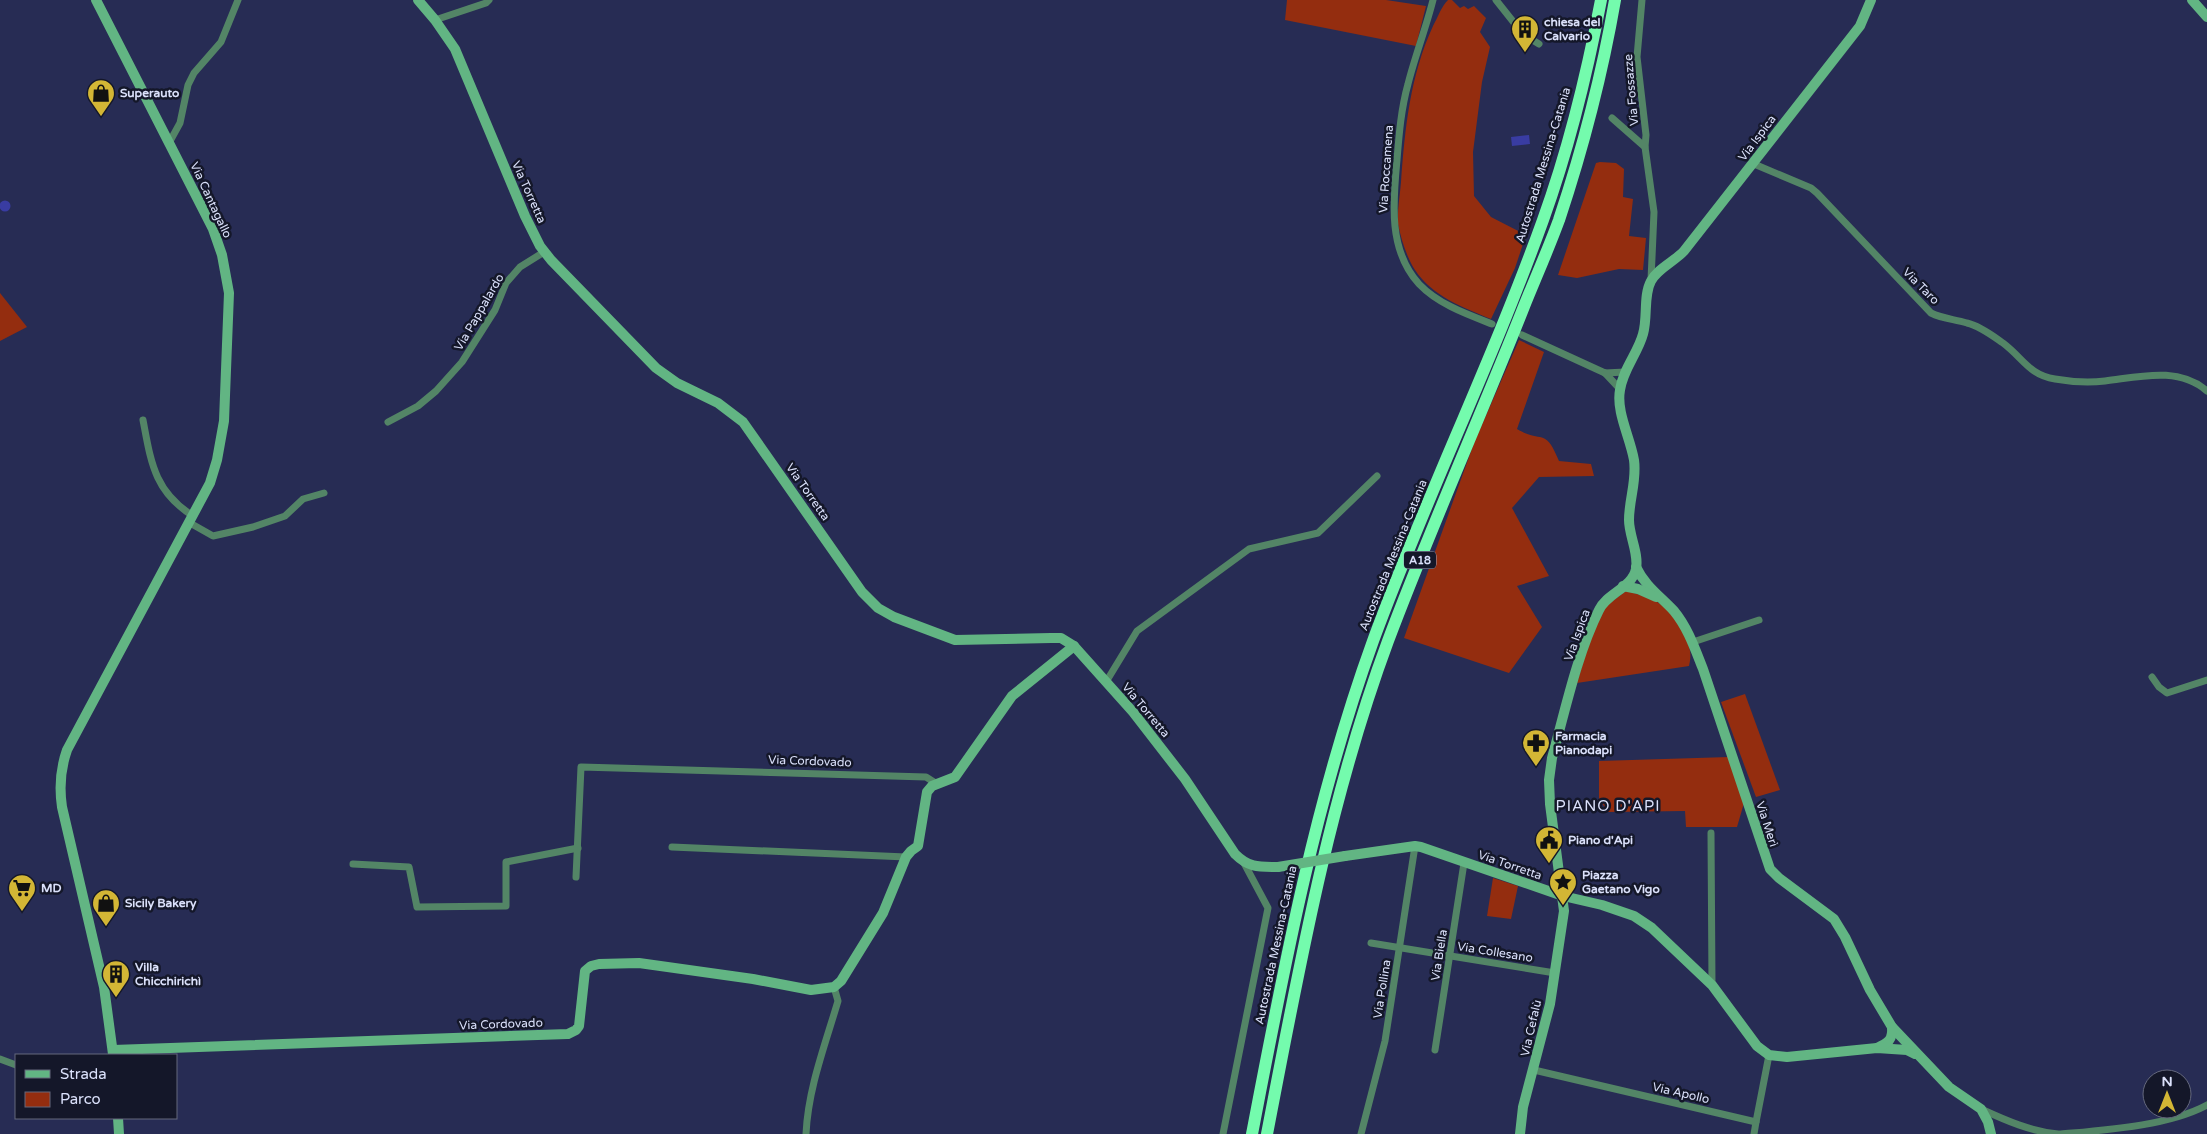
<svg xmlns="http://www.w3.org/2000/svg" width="2207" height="1134" font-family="'Varela Round',sans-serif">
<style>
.green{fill:#942d0f}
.water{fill:#393ca2}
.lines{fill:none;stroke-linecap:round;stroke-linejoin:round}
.street{stroke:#538566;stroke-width:7}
.secondary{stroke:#62b583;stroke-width:10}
.highway{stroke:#74fbad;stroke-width:12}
.secondary-bridge{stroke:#62b583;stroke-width:10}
.labels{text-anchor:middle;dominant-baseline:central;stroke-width:5;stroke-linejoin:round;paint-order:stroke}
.shield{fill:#141729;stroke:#9fa4bc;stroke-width:1}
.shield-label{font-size:11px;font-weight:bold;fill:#dbe1fb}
.poi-label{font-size:12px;font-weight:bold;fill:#dbe1fb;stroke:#141729;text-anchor:start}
.street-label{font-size:12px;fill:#dbe1fb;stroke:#141729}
.quarter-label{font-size:15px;letter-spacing:1px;fill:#dbe1fb;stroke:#141729}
</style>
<rect width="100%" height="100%" fill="#272c54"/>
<g class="green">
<polygon points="1287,0 1386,0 1426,6 1416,46 1285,20"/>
<path d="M 1448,0 L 1452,0 L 1460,8 L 1464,6 L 1468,9 L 1474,6 L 1486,18 L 1480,32 L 1490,47 L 1482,82 L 1473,152 L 1474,196 L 1491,217 L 1526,235 L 1515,268 L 1491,319 C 1464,308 1432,296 1415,270 C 1407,258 1401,239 1398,224 C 1397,211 1400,195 1401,182 C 1405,128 1410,76 1433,26 C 1438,17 1441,7 1448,0 Z"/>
<polygon points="1600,162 1616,163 1624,169 1623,197 1633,199 1629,236 1646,238 1643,270 1619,269 1577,278 1558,275 1596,163"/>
<polygon points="0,293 27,327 0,341"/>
<path d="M 1519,340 L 1544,352 L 1517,429 C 1542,444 1545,426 1559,461 L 1591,464 L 1594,476 L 1539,477 L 1512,508 L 1549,576 L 1517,586 L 1542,627 L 1509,673 L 1404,638 L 1474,443 Z"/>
<path d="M 1626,591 C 1658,599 1671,606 1685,636 C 1690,648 1692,653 1689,666 L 1577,683 L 1590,639 L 1606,606 Z"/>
<polygon points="1745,694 1780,790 1756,797 1721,702"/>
<polygon points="1729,757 1744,803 1737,827 1686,827 1685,811 1608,812 1599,799 1599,761"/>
<polygon points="1493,878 1518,886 1511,919 1487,916"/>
</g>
<g class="water">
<polygon points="1529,135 1530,144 1512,146 1511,137"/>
<circle cx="5" cy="206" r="5.5"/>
</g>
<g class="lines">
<g class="street">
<path d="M 1433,0 C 1426,28 1415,56 1408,84 C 1401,109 1399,135 1397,160 C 1393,202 1388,250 1419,284 C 1438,304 1466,314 1492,324"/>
<polyline points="1496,0 1523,34 1539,44"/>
<polyline points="1642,0 1637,57 1646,135 1645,147"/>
<polyline points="435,20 486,3 489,0"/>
<polyline points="1612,118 1645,147 1654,212 1651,280"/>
<polyline points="169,143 180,123 188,85 194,73 221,42 238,0"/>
<path d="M 1754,164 L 1811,188 L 1817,193 L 1931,313 C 1943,319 1954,319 1967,323 C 1980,326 1993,336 2003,343 C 2023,358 2029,375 2055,379 C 2072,382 2088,383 2105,381 C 2139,377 2178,366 2207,391"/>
<polyline points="1522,335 1605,373 1625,372"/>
<polyline points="1605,373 1620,389"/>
<path d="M 143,420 C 151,462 154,491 193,516"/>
<polyline points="388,422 418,406 436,391 462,362 495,310 506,283 520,267 544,252"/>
<polyline points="190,523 213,536 253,527 285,516 303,499 324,493"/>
<polyline points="1693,642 1759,620"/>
<polyline points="2152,677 2159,687 2167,693 2207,680"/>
<polyline points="1106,682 1137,631 1249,549 1318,533 1377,476"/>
<polyline points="1711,833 1712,985"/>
<polyline points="672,847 906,857"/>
<polyline points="353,864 409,867 417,907 506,906 506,862 578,848"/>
<polyline points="576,877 581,767 926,777 937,784"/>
<polyline points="1371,943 1555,973"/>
<polyline points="1435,1050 1464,863"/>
<polyline points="0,1059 16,1065"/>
<polyline points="1534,1070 1756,1122 1769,1055"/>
<path d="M 1981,1109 C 2007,1121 2030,1131 2058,1134"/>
<path d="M 806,1134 C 808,1089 825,1045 838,1001 L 834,987"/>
<polyline points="1223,1134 1268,908 1244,863"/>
<polyline points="1361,1134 1385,1041 1415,846"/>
<polyline points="1754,1134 1756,1122"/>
<path d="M 2061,1134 C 2105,1130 2168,1126 2207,1105"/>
</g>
<g class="secondary">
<path d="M 96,0 L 213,229 L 222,255 L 229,293 L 224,421 L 217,460 L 210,483 L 67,750 C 60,770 59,787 62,807 L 104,987 L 113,1054"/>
<path d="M 418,0 L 435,20 L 455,49 L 525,216 L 540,246 L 551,260 L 656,368 L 677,383 L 718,403 L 743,422 L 862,592 L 878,608 L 894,617 L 955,640 L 1051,638 L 1061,638 L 1074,646 L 1133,712 L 1185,779 L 1235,854 C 1249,868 1259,867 1278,867"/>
<polyline points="2192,0 2207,17"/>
<path d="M 1636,567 C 1645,586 1660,596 1674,611 C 1688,628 1695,649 1703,669 L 1770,869 L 1779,878 L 1834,919 L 1845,937 L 1870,990 L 1892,1027 L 1949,1087 L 1981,1109 L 1988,1122 L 1991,1134"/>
<polyline points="1623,586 1638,589 1656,597"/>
<polyline points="1345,856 1415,846 1421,847 1563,896 1602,905 1634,916 1652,928 1712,985 1757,1046 1769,1055 1787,1057 1877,1048 1907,1050 1915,1054"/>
<path d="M 1877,1048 C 1888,1043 1893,1040 1892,1027"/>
<polyline points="113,1050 568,1034 576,1030 579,1026 585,971 591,966 599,964 639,963 753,979 811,990 834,987 841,981 883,913 906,857 911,851 918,846 927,792 932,786 955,777 1012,696 1074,646"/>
<polyline points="118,1118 119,1134"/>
<path d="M 1520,1134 L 1523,1107 L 1550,1004 L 1564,911 L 1550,804 L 1549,780 L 1552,758 C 1565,711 1577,654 1599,610 C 1607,593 1632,588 1636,569 C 1639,553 1629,536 1629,520 C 1629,499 1637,481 1634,460 C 1630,437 1616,412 1620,390 C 1623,369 1638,353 1643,334 C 1648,317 1643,296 1651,281 C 1657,269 1675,261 1684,251 L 1860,26 L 1871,0"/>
</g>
<g class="highway">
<path d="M 1252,1134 C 1284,967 1315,801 1373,641 C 1425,499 1492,362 1543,220 C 1569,148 1587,74 1601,0"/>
<path d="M 1267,1134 C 1299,968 1329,800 1388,641 C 1430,529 1479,420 1523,309 C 1535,279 1548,250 1559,220 C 1583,148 1602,75 1615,0"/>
</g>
<polyline class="secondary-bridge" points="1278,867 1345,856"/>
</g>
<defs>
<g id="building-pin" transform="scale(1.4375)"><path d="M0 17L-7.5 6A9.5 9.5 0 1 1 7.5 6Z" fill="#d3b635" stroke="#141729"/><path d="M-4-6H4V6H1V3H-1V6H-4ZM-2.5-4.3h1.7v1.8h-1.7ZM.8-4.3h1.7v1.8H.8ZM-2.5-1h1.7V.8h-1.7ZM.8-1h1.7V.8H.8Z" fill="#111"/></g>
<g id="shop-pin" transform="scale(1.4375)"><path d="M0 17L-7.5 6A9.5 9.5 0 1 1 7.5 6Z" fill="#d3b635" stroke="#141729"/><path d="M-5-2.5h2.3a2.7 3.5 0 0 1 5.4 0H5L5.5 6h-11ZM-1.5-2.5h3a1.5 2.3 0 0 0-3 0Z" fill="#111"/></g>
<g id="pharmacy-pin" transform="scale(1.4375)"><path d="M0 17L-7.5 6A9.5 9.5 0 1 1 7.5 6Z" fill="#d3b635" stroke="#141729"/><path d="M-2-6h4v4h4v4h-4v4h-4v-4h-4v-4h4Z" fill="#111"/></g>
<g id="civic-pin" transform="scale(1.4375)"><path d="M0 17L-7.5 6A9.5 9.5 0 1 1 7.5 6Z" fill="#d3b635" stroke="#141729"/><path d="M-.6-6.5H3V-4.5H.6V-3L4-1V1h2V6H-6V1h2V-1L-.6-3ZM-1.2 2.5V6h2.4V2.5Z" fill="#111"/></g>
<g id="sight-pin" transform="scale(1.4375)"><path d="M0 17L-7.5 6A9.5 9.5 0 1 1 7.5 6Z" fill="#d3b635" stroke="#141729"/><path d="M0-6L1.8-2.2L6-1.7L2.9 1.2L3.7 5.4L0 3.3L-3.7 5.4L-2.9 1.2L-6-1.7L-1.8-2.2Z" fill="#111"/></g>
<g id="supermarket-pin" transform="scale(1.4375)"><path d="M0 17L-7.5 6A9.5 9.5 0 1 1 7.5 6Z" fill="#d3b635" stroke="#141729"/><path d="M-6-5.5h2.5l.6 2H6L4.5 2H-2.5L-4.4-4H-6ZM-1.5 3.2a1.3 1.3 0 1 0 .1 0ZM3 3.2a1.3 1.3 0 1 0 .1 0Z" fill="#111"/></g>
</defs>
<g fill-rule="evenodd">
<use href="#building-pin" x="1525" y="29"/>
<use href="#shop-pin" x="101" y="93"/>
<use href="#pharmacy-pin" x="1536" y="743"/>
<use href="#civic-pin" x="1549" y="840"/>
<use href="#sight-pin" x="1563" y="882"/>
<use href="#supermarket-pin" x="22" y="888"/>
<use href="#shop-pin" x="106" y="903"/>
<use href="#building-pin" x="116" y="974"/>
</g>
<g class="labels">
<rect class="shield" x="1404" y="551.5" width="32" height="17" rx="4"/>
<g class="shield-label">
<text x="1420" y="560">A18</text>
</g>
<g class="poi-label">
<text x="1544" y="22">chiesa del<tspan x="1544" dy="14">Calvario</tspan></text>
<text x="120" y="93">Superauto</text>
<text x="1555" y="736">Farmacia<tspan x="1555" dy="14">Pianodapi</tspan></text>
<text x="1568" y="840">Piano d'Api</text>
<text x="1582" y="875">Piazza<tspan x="1582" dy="14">Gaetano Vigo</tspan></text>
<text x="41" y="888">MD</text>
<text x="125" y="903">Sicily Bakery</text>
<text x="135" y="967">Villa<tspan x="135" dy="14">Chicchirichì</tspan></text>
</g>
<g class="street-label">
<text transform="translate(1631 90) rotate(-95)">Via Fossazze</text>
<text transform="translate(1757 138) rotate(-53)">Via Ispica</text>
<text transform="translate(1543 165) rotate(-73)">Autostrada Messina-Catania</text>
<text transform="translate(1386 169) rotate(-86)">Via Roccamena</text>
<text transform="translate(529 192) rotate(66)">Via Torretta</text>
<text transform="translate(211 200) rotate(65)">Via Cantagallo</text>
<text transform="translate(1921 286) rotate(45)">Via Taro</text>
<text transform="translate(479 312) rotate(-60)">Via Pappalardo</text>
<text transform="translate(808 492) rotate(55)">Via Torretta</text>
<text transform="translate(1393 555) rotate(-68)">Autostrada Messina-Catania</text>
<text transform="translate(1577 635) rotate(-70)">Via Ispica</text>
<text transform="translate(1146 710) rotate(50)">Via Torretta</text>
<text transform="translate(810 761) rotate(2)">Via Cordovado</text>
<text transform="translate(1767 824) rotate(72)">Via Merì</text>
<text transform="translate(1510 865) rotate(19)">Via Torretta</text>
<text transform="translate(1276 945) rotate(-78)">Autostrada Messina-Catania</text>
<text transform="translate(1495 952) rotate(9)">Via Collesano</text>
<text transform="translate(1439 955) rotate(-81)">Via Biella</text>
<text transform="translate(1382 989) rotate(-81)">Via Pollina</text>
<text transform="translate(501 1024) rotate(-2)">Via Cordovado</text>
<text transform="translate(1531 1028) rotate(-77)">Via Cefalù</text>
<text transform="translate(1681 1093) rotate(13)">Via Apollo</text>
</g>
<g class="quarter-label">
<text x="1608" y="806">PIANO D'API</text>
</g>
</g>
<rect x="15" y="1054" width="162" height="65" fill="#141729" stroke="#64687d"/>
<rect x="25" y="1070" width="25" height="8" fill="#62b583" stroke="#64687d"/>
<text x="60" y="1079" font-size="15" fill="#dbe1fb">Strada</text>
<rect x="25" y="1092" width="25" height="15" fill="#942d0f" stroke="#64687d"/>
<text x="60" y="1104" font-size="15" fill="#dbe1fb">Parco</text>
<g transform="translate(2167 1094)"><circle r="24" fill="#141729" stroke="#64687d"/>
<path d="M0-4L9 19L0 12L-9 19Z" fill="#d3b635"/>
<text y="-8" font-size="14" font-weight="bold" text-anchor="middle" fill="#dbe1fb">N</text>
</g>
</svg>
